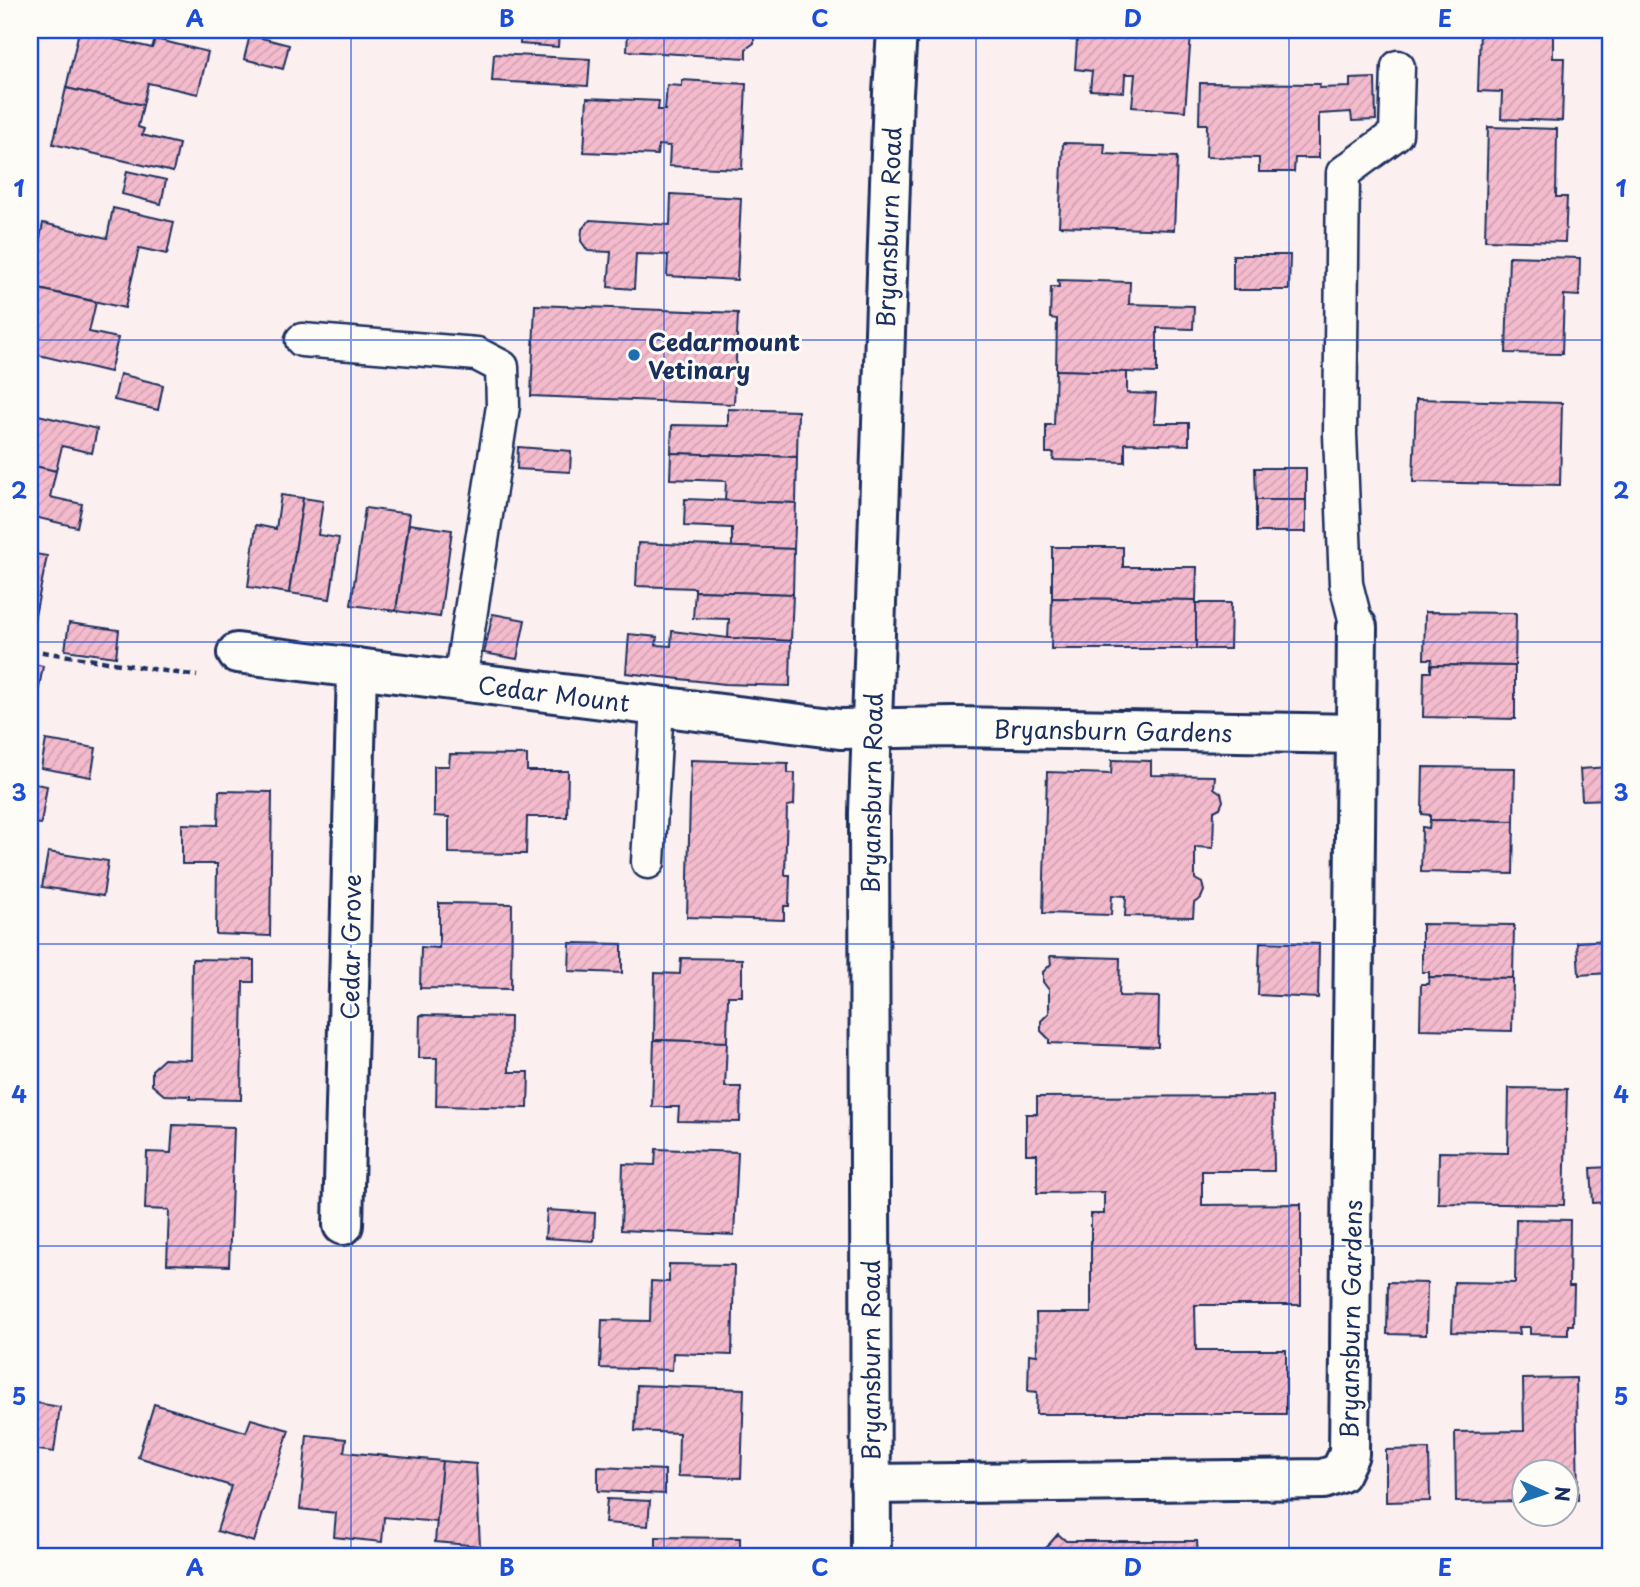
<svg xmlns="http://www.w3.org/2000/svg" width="1640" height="1587" font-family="'Playpen Sans',sans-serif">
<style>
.building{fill:url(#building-hatch);stroke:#1b2f5e;stroke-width:2}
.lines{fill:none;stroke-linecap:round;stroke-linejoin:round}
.lane-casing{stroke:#1b2f5e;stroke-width:37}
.street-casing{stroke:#1b2f5e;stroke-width:44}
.secondary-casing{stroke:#1b2f5e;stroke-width:44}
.path{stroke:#1b2f5e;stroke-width:4.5;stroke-dasharray:7 5;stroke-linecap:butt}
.lane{stroke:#fdfcf7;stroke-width:32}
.street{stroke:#fdfcf7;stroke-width:38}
.secondary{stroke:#fdfcf7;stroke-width:38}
.grid{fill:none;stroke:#1d4ed8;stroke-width:2;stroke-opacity:0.55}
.poi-dot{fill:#1f6fb2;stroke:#fdfcf7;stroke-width:2.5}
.labels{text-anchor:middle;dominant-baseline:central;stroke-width:6;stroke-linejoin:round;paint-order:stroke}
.street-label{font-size:24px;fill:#1b2f5e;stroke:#fdfcf7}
.poi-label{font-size:24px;font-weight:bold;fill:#1b2f5e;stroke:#fdfcf7;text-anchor:start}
.neatline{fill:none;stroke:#1d4ed8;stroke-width:2.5}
.grid-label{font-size:23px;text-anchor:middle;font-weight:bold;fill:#1d4ed8}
</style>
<defs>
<pattern id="building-hatch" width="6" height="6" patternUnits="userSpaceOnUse" patternTransform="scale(1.75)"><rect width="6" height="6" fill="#f4bbcd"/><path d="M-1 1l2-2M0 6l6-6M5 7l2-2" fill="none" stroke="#d1a1b2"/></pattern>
</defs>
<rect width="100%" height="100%" fill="#fbefef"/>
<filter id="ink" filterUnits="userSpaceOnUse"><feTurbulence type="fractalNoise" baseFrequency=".0143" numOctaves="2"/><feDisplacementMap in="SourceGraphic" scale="14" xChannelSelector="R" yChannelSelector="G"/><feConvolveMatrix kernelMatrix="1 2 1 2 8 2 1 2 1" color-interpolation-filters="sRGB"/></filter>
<g filter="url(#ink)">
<g class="building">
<polygon points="521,30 559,30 558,47 520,44"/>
<polygon points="628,30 751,30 754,33 754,43 746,49 746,58 627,51"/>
<polygon points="1072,30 1212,30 1211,35 1191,34 1185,111 1132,107 1135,74 1125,74 1124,92 1090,90 1092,71 1075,69 1077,40 1071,40"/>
<polygon points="1480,30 1553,30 1553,58 1564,58 1562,121 1501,119 1502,92 1478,91"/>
<polygon points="79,31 152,48 155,39 208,52 198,94 148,83 143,105 66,88"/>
<polygon points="250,35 289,45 283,69 244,59"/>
<polygon points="494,54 590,59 588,86 492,81"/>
<polygon points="1375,78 1376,120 1352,121 1351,112 1319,114 1319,158 1295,158 1294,172 1259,172 1259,158 1206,157 1207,124 1199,124 1200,83 1320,84 1319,88 1350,87 1350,79"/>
<polygon points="682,80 746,84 742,169 669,166 670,146 658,145 657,155 584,152 587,98 659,101 658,110 665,110 667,85 682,86"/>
<polygon points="66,88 143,105 138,127 144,129 142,135 179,144 173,172 53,144"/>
<polygon points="1488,127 1557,129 1556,197 1567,197 1565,242 1485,240"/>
<polygon points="1063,143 1105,144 1104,154 1177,157 1174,230 1059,226"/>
<polygon points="127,171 166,180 161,204 122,194"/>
<polygon points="671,194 741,198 737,280 667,276 668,255 636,254 634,289 608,287 611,252 588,251 581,241 582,229 590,220 670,225"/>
<polygon points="113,208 174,222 167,254 139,248 125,308 30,287 30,252 37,254 43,223 107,238"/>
<polygon points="1233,255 1290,255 1289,290 1233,290"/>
<polygon points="1509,256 1580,258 1579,296 1564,295 1562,354 1506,353"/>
<polygon points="1058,280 1130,282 1129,304 1194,306 1193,329 1157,328 1157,373 1056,370 1057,319 1050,318 1051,287 1059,287"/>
<polygon points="30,287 96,302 89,332 118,338 110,372 30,353"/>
<polygon points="535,305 738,313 734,404 531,396"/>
<polygon points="1056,370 1127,372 1127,393 1156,394 1154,423 1189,423 1189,445 1125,443 1125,462 1053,460 1054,453 1046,453 1046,425 1054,425"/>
<polygon points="120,374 163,385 158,410 114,400"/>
<polygon points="1416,399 1562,403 1560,485 1413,482"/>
<polygon points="728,409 798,411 797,457 671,453 672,425 728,426"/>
<polygon points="30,413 97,429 92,453 62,446 56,471 30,465"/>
<polygon points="518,447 571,451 570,472 517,469"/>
<polygon points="671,453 797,457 796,503 725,501 726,481 670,479"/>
<polygon points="30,465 56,471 50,497 82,504 77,527 30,516"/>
<polygon points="1255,468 1306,468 1306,500 1256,500"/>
<polygon points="281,495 303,498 289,593 248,587 256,525 276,529"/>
<polygon points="303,498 323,501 318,535 339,538 330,599 289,593"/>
<polygon points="685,499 796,503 794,549 732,547 732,528 684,526"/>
<rect x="1256" y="500" width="50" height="32"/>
<polygon points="365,508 410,514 396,611 351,605"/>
<polygon points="409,524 452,530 440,617 396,611"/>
<polygon points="638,543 794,549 793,594 695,591 695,588 636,586"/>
<polygon points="1052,547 1123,547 1123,567 1197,567 1196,600 1052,598"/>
<polygon points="30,553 47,556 33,626 30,626"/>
<polygon points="695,591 793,594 791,641 728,638 729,619 693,618"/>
<polygon points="1052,598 1196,600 1196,649 1051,649"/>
<polygon points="1196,603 1231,603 1230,649 1196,649"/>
<polygon points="1425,612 1516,613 1515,666 1431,665 1432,659 1424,659"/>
<polygon points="493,614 525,620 517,659 484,653"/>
<polygon points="69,623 119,630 116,657 65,650"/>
<polygon points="672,631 728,638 791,641 790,686 725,684 626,673 629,634 657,637 656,645 671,646"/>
<polygon points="30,663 43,666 34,715 30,714"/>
<polygon points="1431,665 1515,666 1515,719 1423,717 1424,672 1431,672"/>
<polygon points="46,740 96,748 91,777 41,768"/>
<polygon points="450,754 527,755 527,771 568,771 567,817 527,817 526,854 449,853 449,817 434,816 434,766 449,766"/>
<polygon points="691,760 788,763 788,773 795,773 794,805 787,806 785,875 790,875 789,906 784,906 784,920 687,917"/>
<polygon points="1112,760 1151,761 1151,775 1215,776 1214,788 1221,793 1223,801 1220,808 1214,811 1213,848 1195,847 1195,879 1202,883 1204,891 1201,898 1194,903 1193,917 1125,916 1126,896 1112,895 1111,915 1043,913 1047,772 1111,774"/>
<polygon points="1423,767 1515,768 1514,821 1430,820 1430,815 1422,814"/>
<polygon points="1610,767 1610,799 1582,800 1580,769"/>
<polygon points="30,783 47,786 41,824 30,823"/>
<polygon points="219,791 272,792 270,936 216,934 217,864 182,864 182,824 218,825"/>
<polygon points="1430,820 1514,821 1513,874 1421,872 1422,827 1429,828"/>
<polygon points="48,852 108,861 103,896 42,887"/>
<polygon points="439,903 512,904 511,989 420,988 421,947 439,948"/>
<polygon points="1422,924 1514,925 1513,978 1429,977 1429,972 1422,972"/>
<polygon points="1610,940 1610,973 1579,975 1577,942"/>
<polygon points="1260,942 1319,944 1318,998 1258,995"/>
<polygon points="570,943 622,944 622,973 569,971"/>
<polygon points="1050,956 1120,958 1119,996 1159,997 1158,1047 1049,1043 1049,1039 1041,1031 1041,1021 1049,1013 1049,990 1043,982 1043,972 1051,964"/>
<polygon points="681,958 742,959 742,996 728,996 727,1042 654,1040 655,973 680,974"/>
<polygon points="192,959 254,960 254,982 243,982 241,1100 190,1099 190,1096 164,1095 152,1085 152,1070 164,1059 191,1060"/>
<polygon points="1429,977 1513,978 1512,1031 1420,1029 1421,984 1428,984"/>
<polygon points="420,1015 510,1017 509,1072 529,1072 528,1108 436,1106 437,1058 419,1058"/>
<polygon points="654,1040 727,1042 725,1087 741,1087 740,1122 678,1121 679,1107 652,1107"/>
<polygon points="1509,1088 1567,1089 1564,1205 1438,1203 1439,1152 1508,1153"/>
<polygon points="1273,1096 1274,1171 1202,1171 1202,1205 1301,1204 1301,1305 1195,1305 1196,1350 1286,1350 1286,1414 1036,1414 1037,1392 1028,1391 1029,1354 1037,1355 1036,1313 1091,1313 1091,1214 1104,1214 1104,1192 1037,1193 1037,1154 1026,1154 1026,1114 1037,1114 1037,1097"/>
<polygon points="173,1125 234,1127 229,1266 167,1264 169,1210 145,1209 147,1152 171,1153"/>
<polygon points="656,1149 738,1152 734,1235 621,1230 623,1164 655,1165"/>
<polygon points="1610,1167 1610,1202 1593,1203 1591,1168"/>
<polygon points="547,1210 595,1213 594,1241 545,1238"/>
<polygon points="1516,1219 1570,1220 1569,1286 1574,1286 1573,1325 1568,1325 1568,1335 1530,1334 1530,1327 1519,1327 1520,1334 1452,1332 1454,1282 1515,1283"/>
<polygon points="669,1264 734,1265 732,1355 673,1353 672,1370 600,1368 602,1320 650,1321 651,1281 669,1282"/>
<polygon points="1388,1282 1427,1283 1426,1335 1387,1334"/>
<polygon points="1576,1378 1578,1500 1566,1500 1566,1472 1524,1472 1524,1501 1456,1502 1455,1432 1524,1431 1523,1379"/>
<polygon points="637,1385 744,1389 741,1478 678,1476 679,1433 635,1431"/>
<polygon points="31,1402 60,1407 54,1452 30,1449"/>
<polygon points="154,1404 246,1432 251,1419 289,1430 254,1542 217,1531 231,1486 138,1457"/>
<polygon points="307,1435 346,1439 344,1452 442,1461 437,1522 384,1517 382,1542 334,1537 336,1513 300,1509"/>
<polygon points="1429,1449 1430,1501 1386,1502 1386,1450"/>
<polygon points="442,1461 476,1464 480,1546 435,1542"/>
<polygon points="598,1467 665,1470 665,1494 598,1491"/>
<polygon points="607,1499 650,1501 648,1526 605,1523"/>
<polygon points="1058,1534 1066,1541 1197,1541 1198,1557 1038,1557"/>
<polygon points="656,1537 740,1538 740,1557 656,1557"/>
</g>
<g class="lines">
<g class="lane-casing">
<g id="lane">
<polyline points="302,340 477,354 502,367 503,406 460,681"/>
<polyline points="1357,627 1346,584 1340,434 1343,173 1396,134 1398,67"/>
<polyline points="648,862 657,706"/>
</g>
</g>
<g class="street-casing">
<g id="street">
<polyline points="237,653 840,729 954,727 1356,734"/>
<polyline points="343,1225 357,668"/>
<polyline points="870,1484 1323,1479 1340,1473 1349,1454 1357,627"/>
</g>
</g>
<g class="secondary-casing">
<polyline id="secondary" points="871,1557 869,813 893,93 897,30"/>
</g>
<polyline class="path" points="30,650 197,676"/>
<use href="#lane" class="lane"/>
<use href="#street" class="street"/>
<use href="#secondary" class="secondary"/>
</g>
</g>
<path class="grid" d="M 351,30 L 351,1557M 664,30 L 664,1557M 976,30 L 976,1557M 1289,30 L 1289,1557M 30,340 L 1610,340M 30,642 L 1610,642M 30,944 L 1610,944M 30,1246 L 1610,1246"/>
<circle class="poi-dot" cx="634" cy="355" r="7"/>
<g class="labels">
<g class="street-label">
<text transform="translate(888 227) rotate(-88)">Bryansburn Road</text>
<text transform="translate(554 693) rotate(7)">Cedar Mount</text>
<text transform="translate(1113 730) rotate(1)">Bryansburn Gardens</text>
<text transform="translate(871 793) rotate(-89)">Bryansburn Road</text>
<text transform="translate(350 947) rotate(-89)">Cedar Grove</text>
<text transform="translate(1350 1319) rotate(-89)">Bryansburn Gardens</text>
<text transform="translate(870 1360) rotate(-90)">Bryansburn Road</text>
</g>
<g class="poi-label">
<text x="648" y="341">Cedarmount<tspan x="648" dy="28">Vetinary</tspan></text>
</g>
</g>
<rect width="1640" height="1587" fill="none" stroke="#fdfcf7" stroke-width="77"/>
<g transform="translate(1545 1493) rotate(93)"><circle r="33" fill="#fdfcf7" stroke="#a3aaba" stroke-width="2"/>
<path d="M0-5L12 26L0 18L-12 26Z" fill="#1f6fb2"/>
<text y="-10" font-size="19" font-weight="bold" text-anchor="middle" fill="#1b2f5e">N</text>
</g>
<rect x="38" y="38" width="1564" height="1510" class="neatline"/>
<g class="grid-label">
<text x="195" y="27">A</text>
<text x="507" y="27">B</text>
<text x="820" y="27">C</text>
<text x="1133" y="27">D</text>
<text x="1445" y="27">E</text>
<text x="19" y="197">1</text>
<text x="1621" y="197">1</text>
<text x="19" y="499">2</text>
<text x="1621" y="499">2</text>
<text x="19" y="801">3</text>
<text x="1621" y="801">3</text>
<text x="19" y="1103">4</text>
<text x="1621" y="1103">4</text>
<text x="19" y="1405">5</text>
<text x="1621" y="1405">5</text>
<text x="195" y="1576">A</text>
<text x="507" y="1576">B</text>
<text x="820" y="1576">C</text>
<text x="1133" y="1576">D</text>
<text x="1445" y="1576">E</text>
</g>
</svg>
